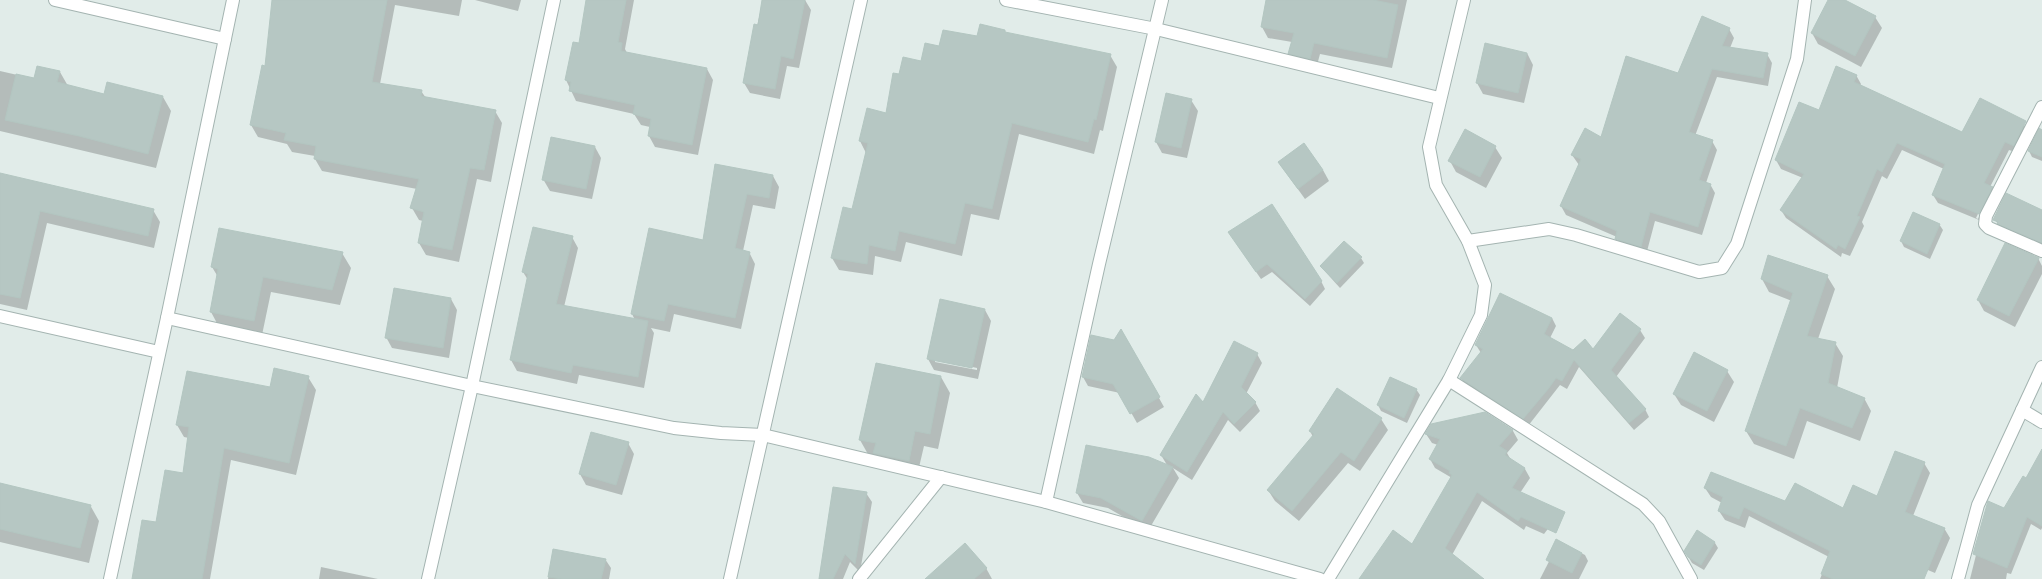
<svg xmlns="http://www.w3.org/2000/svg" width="2042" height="579" font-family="Figtree,sans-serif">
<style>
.shadow{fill:#0003;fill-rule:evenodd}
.building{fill:#b6c7c3;stroke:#b3c6c1}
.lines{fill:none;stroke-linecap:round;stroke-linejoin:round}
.street-casing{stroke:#a4b4b1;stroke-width:14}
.street{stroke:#fff;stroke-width:12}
</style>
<rect width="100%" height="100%" fill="#e1ece9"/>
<g class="shadow">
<polygon points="308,0 462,0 459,16 395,5 380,84 421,91 426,98 495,111 502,123 491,182 477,179 459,262 426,255 419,243 423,221 419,220 412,208 417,189 322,171 315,159 315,156 292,152 287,144 258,137 251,125 266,67"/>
<polygon points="475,0 521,0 518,11"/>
<polygon points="588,0 634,0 625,49 627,53 707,69 713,80 698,155 655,147 649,136 650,127 641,125 634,114 576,101 566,80 574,43 580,44"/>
<polygon points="763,0 805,0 811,10 799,68 787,66 780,99 750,93 744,83"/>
<polygon points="1267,0 1407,0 1392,68 1320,54 1316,69 1296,64 1289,53 1292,42 1268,38 1262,27"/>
<polygon points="1829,0 1843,0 1875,17 1882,28 1861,67 1818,44 1812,33"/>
<polygon points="1729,29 1734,38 1730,48 1767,54 1772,63 1768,86 1717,77 1695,136 1712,141 1717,150 1706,183 1710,184 1715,193 1702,235 1655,221 1646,255 1621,248 1617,237 1566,215 1561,206 1579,165 1572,155 1602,139"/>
<polygon points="1005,31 1006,34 1110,55 1117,67 1103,131 1100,130 1094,154 1019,134 999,220 971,214 962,256 906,242 901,262 875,256 873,275 839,270 832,258 844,208 853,210 866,153 860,141 887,114 900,75 922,62 940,47"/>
<polygon points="1527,53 1533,65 1524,103 1483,94 1477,83"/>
<polygon points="0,71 35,79 60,72 68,86 105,95 163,97 171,111 156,168 0,131"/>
<path d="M 1856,75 L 1861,84 L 1860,86 L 1962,134 L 2024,125 L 2029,133 L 2018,153 L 2009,150 L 1990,187 L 1997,196 L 1984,222 L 1938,203 L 1933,195 L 1944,169 L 1902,150 L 1887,179 L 1882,176 L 1862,222 L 1864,226 L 1850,256 L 1842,253 L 1841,257 L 1786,218 L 1781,210 L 1803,178 L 1781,169 L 1776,160 L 1819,111 ZM 1989,191 L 1992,191 L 1978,219 L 1976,218 Z"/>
<polygon points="1191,100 1198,111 1187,158 1162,153 1156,142"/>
<polygon points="2039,131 2042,132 2042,161 2032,157 2029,151"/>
<polygon points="595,147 601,158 592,199 550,191 543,179"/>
<polygon points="1495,147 1502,158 1486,188 1456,172 1450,161"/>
<polygon points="1279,163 1323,170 1329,181 1305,199"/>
<polygon points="716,165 773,176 779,187 775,209 753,205 743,251 749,252 755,264 741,329 674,314 670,332 651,328 654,333 644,388 579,375 577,384 517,371 511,360 528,280 523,272 572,237 578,248 564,307 635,320 632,314 704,241"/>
<polygon points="0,174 153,210 160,222 154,248 47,223 27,310 0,304"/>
<polygon points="2042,211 2042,251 2001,229 1994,218"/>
<polygon points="1939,224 1943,230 1930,259 1904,247 1901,241"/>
<polygon points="1234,240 1321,281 1325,289 1310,306 1272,272 1261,279"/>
<polygon points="342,253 351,268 340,305 271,292 262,335 219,327 211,312 218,277 212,267"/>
<polygon points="1361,258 1364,263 1340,288 1321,267"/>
<polygon points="2038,258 2042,266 2042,274 2015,327 1984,311 1978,300"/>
<polygon points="1827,276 1835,289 1818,339 1835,343 1843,356 1837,388 1864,398 1871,411 1860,441 1807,421 1794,459 1754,444 1746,431 1792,301 1769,292 1762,279"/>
<polygon points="394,289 451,299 457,310 449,358 392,348 386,337"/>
<path d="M 985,310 L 991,321 L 978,379 L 934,370 L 928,359 ZM 935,359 L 977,368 L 977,370 L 935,362 Z"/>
<polygon points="1552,318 1556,326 1550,338 1573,351 1593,350 1640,330 1645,338 1616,377 1645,409 1649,417 1634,430 1579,367 1567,389 1560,385 1528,426 1466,386 1461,378 1481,353 1476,345"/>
<polygon points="1121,330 1164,407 1137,423 1120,393 1088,386 1083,377 1114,341"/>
<polygon points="1257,354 1262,363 1246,394 1255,402 1260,411 1240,432 1228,420 1192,480 1173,468 1179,478 1148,531 1108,508 1083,503 1077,493 1167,465 1161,455 1203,403"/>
<polygon points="1727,371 1734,382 1714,422 1681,405 1674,394"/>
<polygon points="308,377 316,390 296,475 231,460 210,579 133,579 156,523 184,474 189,438 184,437 177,425 271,388"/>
<polygon points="941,377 950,393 938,449 924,446 917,476 869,456 860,440"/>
<polygon points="1416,389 1420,395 1407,423 1381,411 1378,405"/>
<polygon points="1485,413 1513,431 1518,440 1507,453 1511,460 1525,469 1530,478 1520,493 1557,517 1544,534 1526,526 1524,530 1482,501 1452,555 1482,579 1360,579 1413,546 1452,478 1435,468 1430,459 1438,445 1432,443 1426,434"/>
<polygon points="1381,419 1388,430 1360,471 1348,463 1299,521 1275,501 1268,490 1313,437 1310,431"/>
<polygon points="628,443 634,454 622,495 586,485 580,474"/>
<polygon points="2042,451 2042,528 2041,530 2031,524 2011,574 2007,573 2006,579 1970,579 1989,503 2005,509 2026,479"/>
<polygon points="1924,463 1930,473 1913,516 1944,528 1950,538 1935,573 1923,568 1913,579 1820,579 1829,557 1749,516 1745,528 1725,520 1719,511 1722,503 1711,497 1705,488 1786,502 1844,509 1877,497"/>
<polygon points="0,484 90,505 99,521 89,563 0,542"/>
<polygon points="866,493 872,502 860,572 850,562 843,579 820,579"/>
<polygon points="1697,532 1715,543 1718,548 1704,570 1692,563 1685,551"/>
<polygon points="1559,542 1585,555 1588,561 1579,579 1540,579"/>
<polygon points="554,551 605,559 611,568 609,579 548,579"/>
<polygon points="321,567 378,579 319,579"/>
<polygon points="986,568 992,579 944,579"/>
</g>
<g class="building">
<polygon points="272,0 387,0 372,82 422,90 421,96 496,110 484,170 470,168 452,250 418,243 424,212 410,208 419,179 314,159 316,146 284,140 286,133 250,125 262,65 265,66"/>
<polygon points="586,0 626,0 618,42 622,43 621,51 707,68 692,145 648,136 651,119 633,114 635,105 569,91 571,82 565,80 573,42 579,43"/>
<polygon points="762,0 805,0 793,59 781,56 775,89 743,83 754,24 758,25"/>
<polygon points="1266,0 1373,0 1398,5 1387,58 1314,43 1310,59 1288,54 1294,33 1261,27"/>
<polygon points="1828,0 1845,0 1876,16 1855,56 1811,33"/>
<polygon points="1702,16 1730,28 1722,46 1768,53 1763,78 1712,69 1689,132 1713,140 1699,180 1711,184 1698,227 1650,212 1641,247 1615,239 1617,231 1560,206 1581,159 1571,155 1585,128 1601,137 1626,56 1678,73"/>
<polygon points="980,24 1005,30 1005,32 1111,54 1096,120 1094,119 1088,142 1012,123 992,209 965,203 955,244 899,231 895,251 869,245 867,264 831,258 843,207 852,209 868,143 859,141 867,108 886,113 893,73 899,74 903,57 921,61 925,43 939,46 943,30 977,36"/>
<polygon points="1485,43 1527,53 1518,93 1476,83"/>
<polygon points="37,66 60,71 57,82 104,94 107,82 163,96 148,154 79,136 5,120 16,74 34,78"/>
<polygon points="1836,66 1857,75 1854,82 1962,132 1980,98 2026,121 2014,146 2005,142 1984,183 1993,187 1979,214 1932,195 1945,164 1897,143 1882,172 1877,169 1857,216 1860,217 1845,249 1838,245 1836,249 1780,210 1804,174 1775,160 1799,102 1819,110"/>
<polygon points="1166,93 1192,99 1181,148 1155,142"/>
<polygon points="2039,128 2042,130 2042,157 2028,151"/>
<polygon points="1465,129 1496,146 1480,177 1448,161"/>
<polygon points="551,137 595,146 586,189 542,180"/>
<polygon points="1304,143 1323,170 1298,189 1278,162"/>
<polygon points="715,164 773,175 769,198 747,194 735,248 750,252 735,318 668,304 664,321 631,314 649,228 703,240"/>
<polygon points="0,173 154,209 148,236 40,211 20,298 0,294"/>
<polygon points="2006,193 2042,210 2042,243 1997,224 1998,222 1993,220"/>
<polygon points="1272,204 1322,281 1305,299 1267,264 1256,272 1228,232"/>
<polygon points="1913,212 1940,224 1927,254 1900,241"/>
<polygon points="533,227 573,236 556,304 648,321 638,377 573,365 571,373 510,360 528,274 522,272"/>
<polygon points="219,228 343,252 332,290 263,277 254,321 210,312 218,269 211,267"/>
<polygon points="1344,241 1362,257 1337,283 1320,266"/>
<polygon points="2005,243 2039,258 2009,316 1977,300"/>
<polygon points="1768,255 1828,275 1807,336 1836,342 1828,383 1865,398 1852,428 1800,408 1786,446 1745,431 1793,293 1761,279"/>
<polygon points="394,288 451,298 443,348 385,338"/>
<polygon points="1500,293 1552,318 1544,334 1573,350 1585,339 1593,349 1620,313 1641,329 1611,370 1646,409 1629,423 1574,360 1562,381 1556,378 1549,388 1523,419 1460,378 1483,349 1475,345"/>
<polygon points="940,299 985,309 972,368 927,359"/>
<polygon points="1121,329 1160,397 1130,414 1113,384 1082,377 1091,335 1114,340"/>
<polygon points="1234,341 1258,353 1241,387 1256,402 1234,424 1223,412 1187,472 1160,455 1196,394 1203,402"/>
<polygon points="1694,352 1728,370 1707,411 1673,394"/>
<polygon points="876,363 941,376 930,434 915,431 909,461 873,453 876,443 859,440"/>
<polygon points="274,368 309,376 289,463 224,448 202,579 132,579 142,520 156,522 165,470 183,473 189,427 176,425 187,371 270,387"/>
<polygon points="1390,377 1417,389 1404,418 1377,405"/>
<polygon points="1337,388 1382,418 1354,461 1341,452 1292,511 1267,490 1314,434 1309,431"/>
<polygon points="1485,412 1513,430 1499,446 1507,451 1505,455 1525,468 1512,488 1565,512 1556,533 1521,517 1518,521 1477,492 1445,548 1484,579 1359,579 1393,530 1412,544 1452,475 1449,473 1450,471 1429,459 1440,439 1425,434 1431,424"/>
<polygon points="591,432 629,442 616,485 579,474"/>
<polygon points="1086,445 1149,457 1173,467 1142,521 1101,498 1076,493"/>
<polygon points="2042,449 2042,526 2027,517 2007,568 1973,554 1988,501 2004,508 2023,476 2026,478"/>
<polygon points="1895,451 1925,462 1905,512 1945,528 1924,579 1833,579 1821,574 1830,551 1744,507 1739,519 1718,511 1723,497 1704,488 1711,472 1785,501 1795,483 1843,508 1853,485 1877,496"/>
<polygon points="0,483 91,505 80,548 0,529"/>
<polygon points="833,487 867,492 855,564 845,554 833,579 819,579"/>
<polygon points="1697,530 1715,542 1701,565 1688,557 1684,551"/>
<polygon points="1556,539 1582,553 1572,573 1546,560"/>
<polygon points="965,543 987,568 974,579 925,579"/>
<polygon points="553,549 606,559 601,579 562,579 548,577"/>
</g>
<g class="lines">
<g class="street-casing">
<g id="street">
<polyline points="55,0 225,39"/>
<polyline points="1006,0 1156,29 1439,98"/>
<polyline points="2042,107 1986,216 1985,224 1989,228 2042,251"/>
<polyline points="1468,241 1549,229 1576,235 1699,272 1722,268 1737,244 1797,59 1805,0"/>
<polyline points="0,316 159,352"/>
<polyline points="167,318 472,386 674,428 721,433 763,435 1046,502 1320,579"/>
<polyline points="1449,380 1643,504 1659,521 1691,579"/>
<polyline points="2022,410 2042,422"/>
<polyline points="1046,502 1099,264 1162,0"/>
<polyline points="110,579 167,318 233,0"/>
<polyline points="428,579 472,386 554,0"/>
<polyline points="730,579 861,0"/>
<polyline points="859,579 941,477"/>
<polyline points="1328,579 1449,380 1481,315 1485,285 1468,241 1436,185 1429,147 1464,0"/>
<polyline points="1958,579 1978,505 2042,367"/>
</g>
</g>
<use href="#street" class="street"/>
</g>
</svg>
